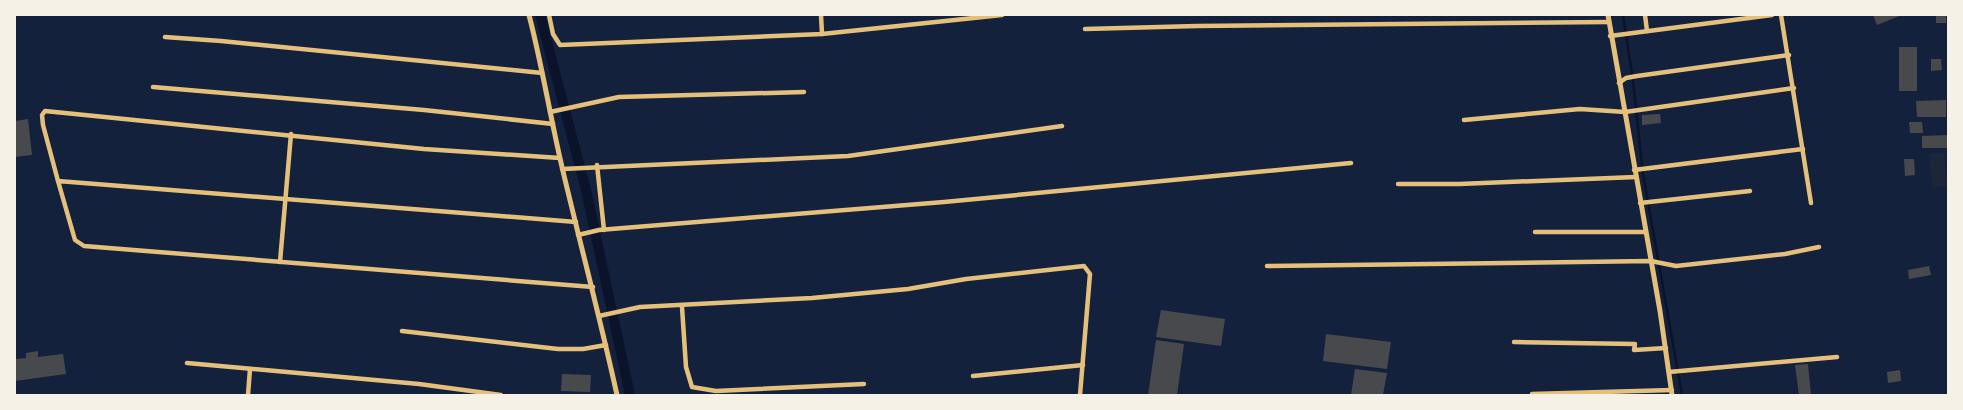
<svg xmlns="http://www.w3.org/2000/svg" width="1963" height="410" font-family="'IBM Plex Sans',sans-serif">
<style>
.green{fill:#1d2539}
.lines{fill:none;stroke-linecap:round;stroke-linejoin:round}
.stream{stroke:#0b132b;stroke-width:2.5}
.canal{stroke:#0b132b;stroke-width:10}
.building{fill:#48494c}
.minor{stroke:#e5c07b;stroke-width:4.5}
.tertiary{stroke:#e5c07b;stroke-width:5}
</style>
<rect width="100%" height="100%" fill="#14213d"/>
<polygon class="green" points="1944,152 1947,186 1933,188 1929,154"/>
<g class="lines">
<polyline class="stream" points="1623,15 1633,81 1643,174 1682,395"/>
<polyline class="canal" points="540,15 586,190 630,395"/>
</g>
<g class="building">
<polygon points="1873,15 1902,15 1877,25"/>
<rect x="1936" y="15" width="10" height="8"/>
<rect x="1899" y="47" width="18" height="44"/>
<polygon points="1931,59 1941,59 1942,70 1931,71"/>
<polygon points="1946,100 1946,117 1917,117 1916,101"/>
<polygon points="1660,114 1661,123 1642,125 1642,115"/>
<polygon points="28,119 32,155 15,157 15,121"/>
<polygon points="1909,122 1922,122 1923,133 1910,133"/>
<polygon points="1948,135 1948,148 1922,148 1922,136"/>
<polygon points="1904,159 1914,159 1915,175 1905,176"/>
<polygon points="1929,266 1931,275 1909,279 1908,270"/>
<polygon points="1161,310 1225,319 1221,346 1156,337"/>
<polygon points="1326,334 1391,342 1387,369 1323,361"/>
<polygon points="1156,340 1184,344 1177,395 1148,395"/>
<polygon points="38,351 38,357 63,354 66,374 15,381 15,359 26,358 26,353"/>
<polygon points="1808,364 1811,395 1799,395 1795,365"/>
<polygon points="1355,369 1387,373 1383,395 1351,395"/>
<polygon points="1900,370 1901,381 1888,383 1887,372"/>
<polygon points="562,374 591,375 590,392 561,391"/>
</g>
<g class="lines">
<g class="minor">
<polyline points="549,15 553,34 560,45 822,34 1002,15"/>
<polyline points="821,15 822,34"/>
<polyline points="1645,15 1647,31"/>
<polyline points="1781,15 1811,203"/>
<polyline points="1085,29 1197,26 1609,22"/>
<polyline points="1610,36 1772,15"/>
<polyline points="165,37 221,41 542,73"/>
<polyline points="1619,83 1626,78 1637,76 1789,55"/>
<polyline points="153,87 424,110 553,124"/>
<polyline points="550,112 619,97 804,92"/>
<polyline points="1464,120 1580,109 1625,112 1794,88"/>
<polyline points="597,165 604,230"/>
<polyline points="562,169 848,156 1062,126"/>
<polyline points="1634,170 1803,149"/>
<polyline points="58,181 43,125 42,115 45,111 424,149 560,158"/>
<polyline points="1398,184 1459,184 1636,177"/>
<polyline points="1640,203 1750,191"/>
<polyline points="576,222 58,181 75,240 84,246 593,287"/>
<polyline points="1535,232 1645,232"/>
<polyline points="578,235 599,230 944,202 1351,163"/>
<polyline points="280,262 291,134"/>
<polyline points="1267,266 1651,261 1676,266 1785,254 1819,247"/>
<polyline points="682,307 686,367 692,387 716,391 864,384"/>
<polyline points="599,316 640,307 812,298 908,289 966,279 1084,266 1090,274 1080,395"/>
<polyline points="402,331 558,349 583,349 606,345"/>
<polyline points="1514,342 1635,344 1634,350 1666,348"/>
<polyline points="187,363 419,384 501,395"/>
<polyline points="1669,372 1837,357"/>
<polyline points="973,376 1083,365"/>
<polyline points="1532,394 1672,390"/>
<polyline points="248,395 250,369"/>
</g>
<g class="tertiary">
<path d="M 529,15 C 542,65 550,116 562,167 C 580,243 600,318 617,395"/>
<polyline points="1608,15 1660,311 1672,395"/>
</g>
</g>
<rect width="1963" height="410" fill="none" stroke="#f6f1e7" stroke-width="32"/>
</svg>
